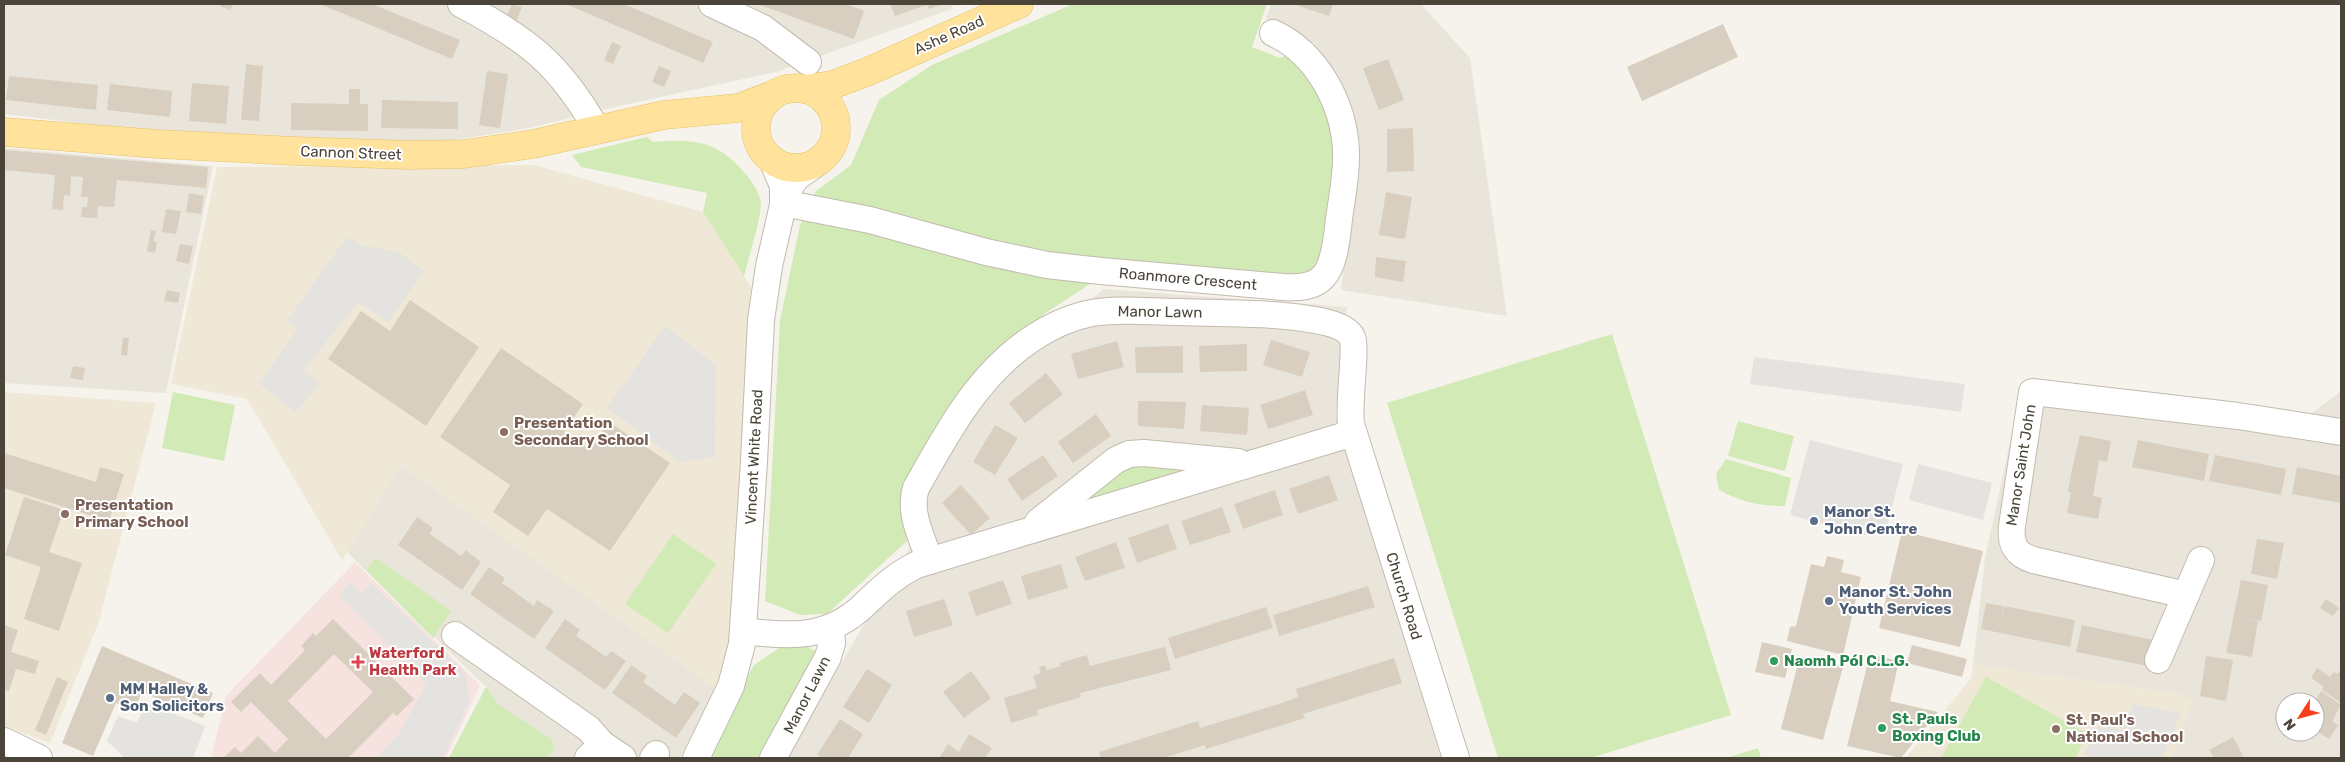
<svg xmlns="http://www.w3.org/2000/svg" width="2345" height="762" font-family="Rubik,sans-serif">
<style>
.residential{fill:#eae5da;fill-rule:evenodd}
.education{fill:#efe8d6}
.medical{fill:#f6e3e0}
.green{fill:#d2eab5}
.parking{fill:#e5e3e0}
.building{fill:#d8cfc1;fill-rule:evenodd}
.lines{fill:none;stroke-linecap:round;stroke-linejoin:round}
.minor-casing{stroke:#c2bbae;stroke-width:28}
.major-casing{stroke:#e6c16a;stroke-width:29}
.minor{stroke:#fff;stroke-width:26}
.major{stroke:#ffe39c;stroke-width:28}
.education-dot{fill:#8d6e63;stroke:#fff;stroke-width:2}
.service-dot{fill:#5c6f8a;stroke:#fff;stroke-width:2}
.leisure-dot{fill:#2e9e5b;stroke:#fff;stroke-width:2}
.health-dot{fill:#e0444e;stroke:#fff;stroke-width:2}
.labels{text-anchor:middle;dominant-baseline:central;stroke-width:4;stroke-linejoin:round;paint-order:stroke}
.street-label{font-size:15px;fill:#4b4439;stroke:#fff}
.education-label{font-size:15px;font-weight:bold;fill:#785e54;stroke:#fff;text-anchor:start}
.service-label{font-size:15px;font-weight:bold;fill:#4e5e75;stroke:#fff;text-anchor:start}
.health-label{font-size:15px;font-weight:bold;fill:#be3a42;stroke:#fff;text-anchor:start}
.leisure-label{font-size:15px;font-weight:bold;fill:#27864d;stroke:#fff;text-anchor:start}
</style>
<rect width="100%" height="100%" fill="#f6f3ec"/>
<g class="residential">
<polygon points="4,4 953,4 951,9 776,72 619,106 529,128 443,142 180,135 4,114"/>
<polygon points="1271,4 1421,4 1470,58 1507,316 1341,290 1359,143 1346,100 1314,43 1266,19"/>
<polygon points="4,148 213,166 166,393 4,383"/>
<polygon points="1104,289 1347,307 1336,414 1441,758 785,758 913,542 920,498 984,394 1035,346"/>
<path d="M 2023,382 L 2308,416 L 2341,391 L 2341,758 L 2171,758 L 2193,700 L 2174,693 L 1973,665 L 1985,558 ZM 2285,702 L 2315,702 L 2315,732 L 2285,732 Z"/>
<polygon points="401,465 717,689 680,758 449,758 486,687 347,552"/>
</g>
<g class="education">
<polygon points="534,165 703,212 751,287 729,646 717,689 401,465 342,560 247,399 171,384 217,167"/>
<polygon points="4,392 156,403 98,624 50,743 4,726"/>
<polygon points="1973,665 2174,693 2193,700 2171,758 1906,758 1971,678"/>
</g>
<polygon class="medical" points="355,562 480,685 446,758 211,758 226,696"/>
<g class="green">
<polygon points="1073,4 1267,4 1252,47 1280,58 1297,52 1327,99 1343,165 1319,266 1302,279 1119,265 1044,314 965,390 904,491 907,541 827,614 800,615 765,601 780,321 800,225 816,191 851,165 879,100 932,65"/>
<path d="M 647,137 L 653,142 C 696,138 720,141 748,177 C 753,183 761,196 761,204 C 760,223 749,256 744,276 L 703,212 L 707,193 L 581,167 L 572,155 Z"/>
<polygon points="1612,334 1731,715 1590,758 1498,758 1387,403"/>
<polygon points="173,392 235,405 224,461 162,448"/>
<polygon points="1738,421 1794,436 1785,471 1728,456"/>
<path d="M 1726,459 L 1791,478 L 1785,506 C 1759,506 1742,502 1719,490 L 1716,474 Z"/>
<polygon points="1138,465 1192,470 1074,506 1123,469"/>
<polygon points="673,534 716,564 668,633 625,604"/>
<polygon points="376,558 451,611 433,638 366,570"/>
<polygon points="804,644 818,653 761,758 704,758 754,665 779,648"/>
<polygon points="1986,677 2088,734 2075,758 1941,758"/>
<polygon points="486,687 498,704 551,739 554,750 546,758 449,758"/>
<polygon points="1758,748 1761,758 1726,758"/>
</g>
<g class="parking">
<polygon points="347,237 362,245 400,253 424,271 388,322 358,302 303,371 320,384 295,412 259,383 298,329 287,321"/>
<polygon points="665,326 716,365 715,457 680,462 607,408"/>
<polygon points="1754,357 1965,384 1961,412 1750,384"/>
<polygon points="1810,440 1903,464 1888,523 1865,535 1790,515"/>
<polygon points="1918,464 1992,483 1983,520 1909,500"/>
<polygon points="351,582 362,593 371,583 465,673 470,699 443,758 375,758 399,734 426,684 339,595"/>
<polygon points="146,703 205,726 193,758 125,758 107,741 118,716 137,723"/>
<polygon points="2133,704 2181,713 2162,758 2091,758 2084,754 2102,720 2122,731"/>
</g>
<g class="building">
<polygon points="221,4 233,4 230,10 220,6"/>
<polygon points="320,4 372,4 460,40 452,59"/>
<polygon points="512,4 522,7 517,20 507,15"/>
<polygon points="566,4 624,4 713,42 703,63"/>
<polygon points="757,4 846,4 864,11 854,39"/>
<polygon points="890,4 943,4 929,9 927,5 895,16"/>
<polygon points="1293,4 1333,4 1329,16"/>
<polygon points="1723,24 1738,57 1642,101 1627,67"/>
<polygon points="612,42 621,46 613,64 604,60"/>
<polygon points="1388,59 1404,100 1379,110 1363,68"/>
<polygon points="246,64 263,66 259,121 241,120"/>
<polygon points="659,66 671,71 664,87 652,82"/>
<polygon points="487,71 508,74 500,128 479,125"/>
<polygon points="9,76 98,85 96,110 6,100"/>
<polygon points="192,83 229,86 226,124 189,121"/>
<polygon points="110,84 172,91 170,117 107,110"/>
<polygon points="349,89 360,89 360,104 368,104 368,131 291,130 291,103 349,104"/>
<polygon points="382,100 458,102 458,129 381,128"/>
<polygon points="1413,128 1414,171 1387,172 1387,129"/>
<polygon points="4,150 208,167 206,188 117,180 114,207 98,206 97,218 81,217 82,207 87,207 88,197 81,197 83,177 71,176 70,196 64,195 63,210 52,209 55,175 4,170"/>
<polygon points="1386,192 1412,197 1405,239 1379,235"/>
<polygon points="189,193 204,196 201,214 186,212"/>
<polygon points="166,209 181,211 176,234 162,232"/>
<polygon points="151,230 156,231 153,241 157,242 155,253 147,251"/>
<polygon points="180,244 193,246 189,264 176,261"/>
<polygon points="1376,257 1406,261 1403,282 1375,277"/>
<polygon points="167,290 180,293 178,303 164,301"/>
<polygon points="410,300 479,347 426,426 328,359 361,311 390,331"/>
<polygon points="123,338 129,338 127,356 121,355"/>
<polygon points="1271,340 1310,352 1302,377 1263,365"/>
<polygon points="1117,341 1124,367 1078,379 1071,354"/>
<polygon points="1247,344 1247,371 1200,372 1199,346"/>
<polygon points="1183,346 1183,373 1136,373 1135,347"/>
<polygon points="501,348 583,404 564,432 590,450 609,422 670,463 610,551 547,509 528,536 493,512 510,485 440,437"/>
<polygon points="73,366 85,368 83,380 70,378"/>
<polygon points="1046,373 1063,394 1025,423 1009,403"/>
<polygon points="1305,390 1313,415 1268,429 1260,405"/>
<polygon points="1138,401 1186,402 1184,429 1138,426"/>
<polygon points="1202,405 1249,408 1247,435 1200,431"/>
<polygon points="1096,414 1111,436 1073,463 1058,442"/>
<polygon points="995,425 1018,438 995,475 973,462"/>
<polygon points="2080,435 2111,441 2107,462 2099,460 2093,496 2102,498 2098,519 2067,513 2071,492 2068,492 2071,474"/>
<polygon points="2138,440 2209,454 2204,481 2132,467"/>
<polygon points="4,453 96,482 100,467 124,474 109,521 4,488"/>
<polygon points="1043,455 1058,476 1022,501 1007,479"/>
<polygon points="2215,455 2286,469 2281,495 2209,481"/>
<polygon points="2297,467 2341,476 2341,503 2292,494"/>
<polygon points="1329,475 1338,500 1298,514 1289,489"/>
<polygon points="961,485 990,518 971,535 942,503"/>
<polygon points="1275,490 1283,515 1243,529 1234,504"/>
<polygon points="24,497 64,510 49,552 82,563 59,631 24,619 41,567 5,555"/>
<polygon points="1222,507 1231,532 1190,545 1181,521"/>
<polygon points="417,517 433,528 430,534 461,556 466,550 481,562 462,590 398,545"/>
<polygon points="1168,524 1177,549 1137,563 1128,538"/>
<polygon points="1902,531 1983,551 1960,647 1879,628"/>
<polygon points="2257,539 2284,543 2277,579 2251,574"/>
<polygon points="1116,542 1125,568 1085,581 1075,557"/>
<polygon points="1827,556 1844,560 1841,572 1861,577 1843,655 1787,641 1790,627 1796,626 1811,564 1824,567"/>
<polygon points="1061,564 1068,588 1028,600 1021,576"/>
<polygon points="489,567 505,578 502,583 534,606 537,600 554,611 534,639 470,594"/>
<polygon points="1003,580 1012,604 976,616 968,592"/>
<polygon points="2241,580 2268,585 2261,621 2244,618 2258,621 2252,657 2226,653"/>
<polygon points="1368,586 1375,607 1279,636 1273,615"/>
<polygon points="944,599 953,625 914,637 906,611"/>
<polygon points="2326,599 2339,608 2333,616 2320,608"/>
<polygon points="1986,603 2003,606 2002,617 2004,606 2075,620 2070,647 1981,629"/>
<polygon points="1266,607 1273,628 1175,659 1168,638"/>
<path d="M 333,619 L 414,699 L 397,716 L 393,713 L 348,758 L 223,758 L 235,747 L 241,753 L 258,736 L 275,753 L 288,739 L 251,702 L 241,712 L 231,702 L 260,673 L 271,685 L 305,650 L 301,646 L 313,633 L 316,636 ZM 334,654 L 373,692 L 326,739 L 288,701 Z"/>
<polygon points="565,619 580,630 576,636 591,646 606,657 611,651 626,661 605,690 545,648"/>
<polygon points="4,625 18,630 11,652 39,661 35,674 16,669 9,691 4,690"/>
<polygon points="2082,625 2153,640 2148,666 2076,652"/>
<polygon points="1762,642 1792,649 1785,678 1755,672"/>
<polygon points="1912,645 1967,659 1962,677 1907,663"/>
<polygon points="102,646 213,693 203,718 142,692 134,711 116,703 93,756 62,743"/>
<polygon points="1165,647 1171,670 1080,693 1081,697 1037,710 1038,715 1011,723 1004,698 1037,688 1033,676 1041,673 1039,667 1045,665 1047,670 1061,666 1060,663 1087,655 1090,666"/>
<polygon points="1870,654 1899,661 1890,701 1938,712 1901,758 1847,746"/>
<polygon points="1800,656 1843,667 1823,740 1781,729"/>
<polygon points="2206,656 2233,660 2226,701 2200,696"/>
<polygon points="1394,658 1402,683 1303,714 1305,718 1206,749 1205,745 1163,758 1101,758 1099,752 1198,721 1200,728 1282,703 1298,697 1296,689"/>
<polygon points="631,665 647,676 643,682 675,705 684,692 700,703 676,738 612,693"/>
<polygon points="2317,668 2330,677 2334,672 2338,674 2341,668 2341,703 2322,690 2324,687 2311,678"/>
<polygon points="867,669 892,685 869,723 843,707"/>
<polygon points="971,671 991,698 964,718 943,692"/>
<polygon points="57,677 68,682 46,735 35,730"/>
<polygon points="2321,691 2341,705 2332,721 2338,725 2329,739 2315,730 2315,715 2317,711 2314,702"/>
<polygon points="840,719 863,734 848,758 822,758 817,755"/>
<polygon points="969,734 992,748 985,758 939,758 948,744 959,752"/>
<polygon points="2233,737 2244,758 2214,758 2209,750"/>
</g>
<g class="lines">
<g class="minor-casing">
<g id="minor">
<path d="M 461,4 C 527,39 560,64 597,130"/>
<polyline points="712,4 763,28 808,62"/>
<polyline points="772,160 783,186 783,203"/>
<path d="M 783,203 L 870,220 L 986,252 L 1047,265 L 1101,271 L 1283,287 C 1297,288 1313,288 1323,277 C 1335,265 1337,236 1339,219 C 1342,197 1347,174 1346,151 C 1344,104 1317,53 1273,33"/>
<polyline points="1038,522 1116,460 1129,454 1144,453 1238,462"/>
<path d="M 930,561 C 922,538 908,512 916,488 C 947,433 977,376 1030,340 C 1049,327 1070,317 1092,313 C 1120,308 1151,312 1179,312 C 1224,314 1271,312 1315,320 C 1326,322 1346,326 1352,337 C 1357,347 1348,405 1351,424 L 1456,758"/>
<path d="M 2186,595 L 2033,560 C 2015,554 2010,544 2012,526 L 2032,392 L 2238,416 L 2341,432"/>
<path d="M 744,631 C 790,637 829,639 864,605 C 881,589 894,576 916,565 L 1353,433"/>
<polyline points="455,635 589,729 602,744 588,758"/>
<polyline points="2158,660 2201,560"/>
<polyline points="4,741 39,758"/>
<polyline points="602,744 623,758"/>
<polyline points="653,758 656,754"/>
<polyline points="696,758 731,686 742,644 754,462 761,320 769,266 786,192 797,177 817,163"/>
<polyline points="773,758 828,657 832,643 831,628"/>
</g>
</g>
<g class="major-casing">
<g id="major">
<circle cx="796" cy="128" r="40"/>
<polyline points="805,89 832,85 867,72 1019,4"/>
<polyline points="4,132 158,144 294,151 408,155 464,154 533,144 664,115 738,108 773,95"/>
</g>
</g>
<use href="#minor" class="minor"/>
<use href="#major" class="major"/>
</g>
<g class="education-dot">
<circle cx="504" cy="432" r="5"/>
<circle cx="65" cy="514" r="5"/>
<circle cx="2056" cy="729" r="5"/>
</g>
<g class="service-dot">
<circle cx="1814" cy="521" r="5"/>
<circle cx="1829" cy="601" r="5"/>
<circle cx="110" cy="698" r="5"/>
</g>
<g class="leisure-dot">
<circle cx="1774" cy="661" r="5"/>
<circle cx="1882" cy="728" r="5"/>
</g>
<path class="health-dot" d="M355.5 654.5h5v5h5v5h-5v5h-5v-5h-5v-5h5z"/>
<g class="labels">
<g class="street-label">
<text transform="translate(949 35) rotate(-24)">Ashe Road</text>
<text transform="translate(351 153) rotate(2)">Cannon Street</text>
<text transform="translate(1188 279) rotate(5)">Roanmore Crescent</text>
<text transform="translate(1160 312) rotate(1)">Manor Lawn</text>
<text transform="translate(754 457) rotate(-87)">Vincent White Road</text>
<text transform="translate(2021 465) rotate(-81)">Manor Saint John</text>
<text transform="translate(1404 596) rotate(73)">Church Road</text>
<text transform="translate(807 695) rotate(-63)">Manor Lawn</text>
</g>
<g class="education-label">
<text x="514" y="423">Presentation<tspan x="514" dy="17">Secondary School</tspan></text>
<text x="75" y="505">Presentation<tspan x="75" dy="17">Primary School</tspan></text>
<text x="2066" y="720">St. Paul's<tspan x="2066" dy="17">National School</tspan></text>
</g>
<g class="service-label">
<text x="1824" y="512">Manor St.<tspan x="1824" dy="17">John Centre</tspan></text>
<text x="1839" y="592">Manor St. John<tspan x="1839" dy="17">Youth Services</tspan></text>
<text x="120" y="689">MM Halley &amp;<tspan x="120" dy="17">Son Solicitors</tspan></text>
</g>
<g class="health-label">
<text x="369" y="653">Waterford<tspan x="369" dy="17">Health Park</tspan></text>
</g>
<g class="leisure-label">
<text x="1784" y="661">Naomh Pól C.L.G.</text>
<text x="1892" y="719">St. Pauls<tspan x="1892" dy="17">Boxing Club</tspan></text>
</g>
</g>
<rect width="2345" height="762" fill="none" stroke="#4b4439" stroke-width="10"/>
<g transform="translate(2300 717) rotate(234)"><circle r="24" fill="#ffffff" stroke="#b7b4b0"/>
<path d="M0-4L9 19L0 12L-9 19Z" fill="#fc3f1d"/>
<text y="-8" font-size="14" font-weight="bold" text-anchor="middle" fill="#4b4439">N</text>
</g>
</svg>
